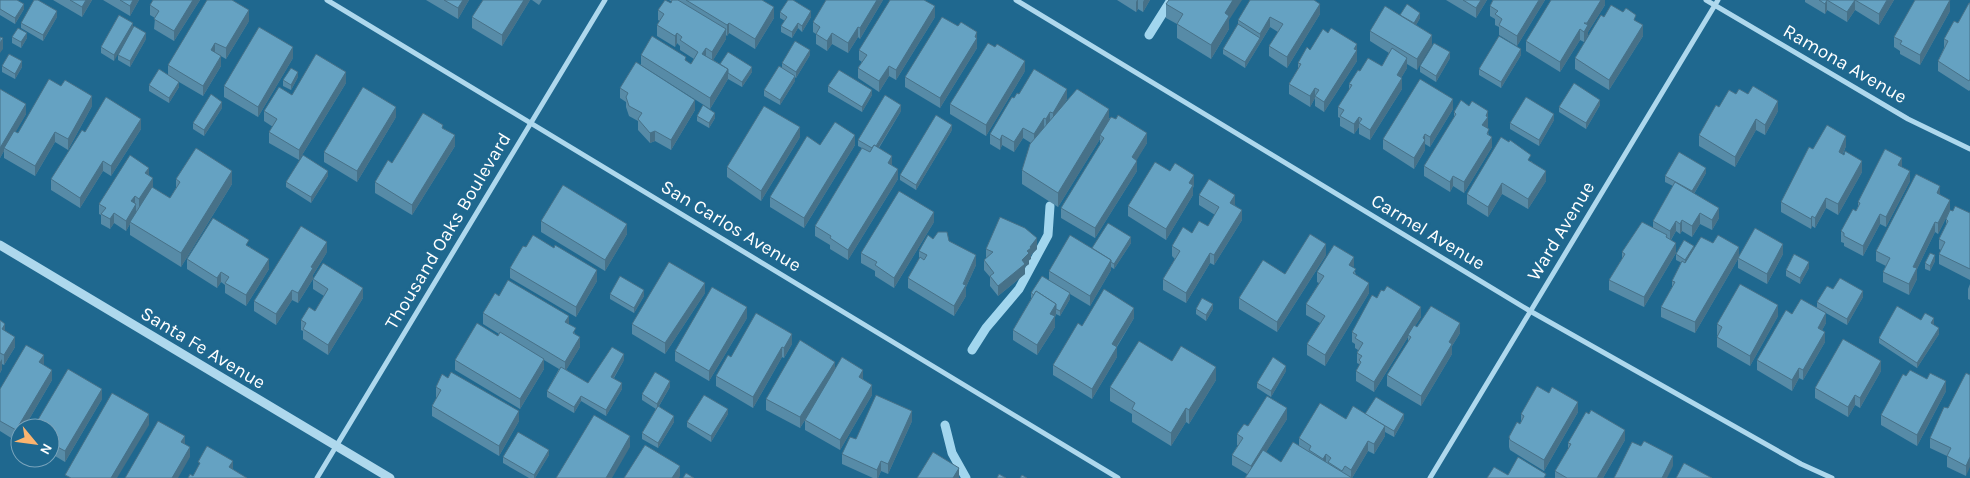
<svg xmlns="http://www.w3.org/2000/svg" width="1970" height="478" font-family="Karla,sans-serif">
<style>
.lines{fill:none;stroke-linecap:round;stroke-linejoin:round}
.stream{stroke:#a2d6ee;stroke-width:9}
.minor{stroke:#aed8ed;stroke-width:5}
.tertiary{stroke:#aed8ed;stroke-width:9}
.wall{fill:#578ba7}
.shaded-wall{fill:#477188}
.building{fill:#65a2c2;stroke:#477188}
.labels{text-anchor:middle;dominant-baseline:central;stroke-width:5;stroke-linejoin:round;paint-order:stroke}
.street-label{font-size:19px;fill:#fff;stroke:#1f688f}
</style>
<rect width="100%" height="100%" fill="#1f688f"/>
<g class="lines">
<g class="stream">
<polyline points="1149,35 1171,0"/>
<polyline points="972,350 986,328 1019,289 1048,235 1050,206"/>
<polyline points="945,425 952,453 966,478"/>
</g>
<g class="minor">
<polyline points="327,0 1118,478"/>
<polyline points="1016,0 1530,311 1801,464 1832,478"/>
<polyline points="1706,0 1908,119 1970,149"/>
<polyline points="317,478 605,0"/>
<polyline points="1430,478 1718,0"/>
</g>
<polyline class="tertiary" points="0,245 390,478"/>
</g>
<g class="wall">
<polygon points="0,0 24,9 15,24 0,15"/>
<polygon points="53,0 92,0 82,17"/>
<polygon points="103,0 139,0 130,16"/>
<polygon points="153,0 200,0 174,41 154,29 155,18 150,15 150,5"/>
<polygon points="426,0 469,0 458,19"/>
<polygon points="530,0 502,46 472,28 472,17"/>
<polygon points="532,0 542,0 539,5"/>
<polygon points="669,0 762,0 774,18 755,49 729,33 727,36 726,35 726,39 713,60 720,64 752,72 742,87 728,79 710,109 641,65 641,55 686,62 691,64 694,59 680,50 680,46 677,43 675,47 657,36 657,25 660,21 658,20 658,10 671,3 672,2"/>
<polygon points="883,0 860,39 858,37 848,53 832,44 827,51 816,44 816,34 813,32 813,22"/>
<polygon points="1117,0 1150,0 1143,12 1138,9 1136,12"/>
<polygon points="1446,0 1487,0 1476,18"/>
<polygon points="1493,0 1545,0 1517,46 1499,35 1499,27 1495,25 1495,19 1490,16 1490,6"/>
<polygon points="1605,0 1605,5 1588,32 1588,35 1584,42 1580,40 1560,72 1526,51 1526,41"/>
<polygon points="1805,0 1894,0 1879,25 1855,10 1847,22 1827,10 1825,14 1805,2"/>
<polygon points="1970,3 1970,90 1969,91 1938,71 1938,61 1944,48 1944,39 1958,23"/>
<polygon points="1166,4 1229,20 1229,29 1211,59 1177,38 1177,24 1166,18"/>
<polygon points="1950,11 1920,65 1900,54 1900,51 1894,47 1894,37"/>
<polygon points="780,12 811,17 802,32 798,28 792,38 781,32 781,26 785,21 780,18"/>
<polygon points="1320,14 1287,68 1269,56 1269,46 1278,32 1270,27 1245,68 1223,54 1223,49 1238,24 1238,20"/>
<polygon points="119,15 114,61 101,53 101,47"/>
<polygon points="1400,15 1420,18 1416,25 1432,35 1417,70 1407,64 1407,68 1401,78 1402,89 1370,140 1359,134 1359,127 1354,134 1340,126 1340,118 1338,117 1338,107 1349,90 1349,84 1360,71 1382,66 1389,53 1370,41 1370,31"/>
<polygon points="57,17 43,41 21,28 21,23"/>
<polygon points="935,17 896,80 889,76 879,92 858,78 858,68 862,62 859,60 859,50"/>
<polygon points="1604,17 1643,36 1609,90 1575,69 1575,58"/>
<polygon points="249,21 226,59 219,55 221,66 203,96 179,82 179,87 169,103 149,91 149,85 168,75 168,65"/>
<polygon points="1328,33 1357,44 1357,61 1324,112 1315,106 1315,98 1310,107 1289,94 1289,84 1298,69 1298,63 1310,50"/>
<polygon points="12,37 27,38 21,48 12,43"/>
<polygon points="146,39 130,67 118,60 118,55"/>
<polygon points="977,42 977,48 940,108 905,87 905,77"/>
<polygon points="810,55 796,78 795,77 795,81 780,105 764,96 764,90 782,68 782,63"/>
<polygon points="1521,55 1501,88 1479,75 1479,69"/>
<polygon points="293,58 258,117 224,97 224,86"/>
<polygon points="1450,58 1436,82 1420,72 1420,66"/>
<polygon points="2,66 22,67 15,79 2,72"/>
<polygon points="1025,71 986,136 950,114 950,104"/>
<polygon points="298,77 291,90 283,86 283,80"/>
<polygon points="346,83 299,160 269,143 269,132 273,127 264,121 264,111 292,95"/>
<polygon points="828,86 872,95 862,112 828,92"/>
<polygon points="620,88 695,110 671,150 655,141 650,143 638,130 638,121 629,116 626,107 626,102 620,98"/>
<polygon points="0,89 26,114 15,132 18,133 92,106 68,150 55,142 35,176 4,158 4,151 0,158"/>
<polygon points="1019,94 1067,99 1064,104 1109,118 1147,143 1136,160 1137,171 1095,238 1061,218 1061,208 1100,145 1100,139 1058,207 1022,184 1022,170 1031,143 1023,138 1014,152 1002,145 1000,150 990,144 990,134 1014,98"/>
<polygon points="1736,94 1778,111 1765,135 1756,130 1735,167 1699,146 1699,135"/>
<polygon points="1600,105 1586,129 1559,112 1559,107"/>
<polygon points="222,108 204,136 193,129 193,123"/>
<polygon points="1453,109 1430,147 1425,144 1425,150 1414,169 1383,149 1383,139"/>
<polygon points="901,111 879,148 892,166 898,179 848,260 830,249 830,245 815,236 815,226 862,148 858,146 858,140"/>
<polygon points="1454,112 1488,121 1487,128 1492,147 1464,193 1453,186 1450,192 1424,176 1424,166 1454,118"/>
<polygon points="697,116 715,118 709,128 697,121"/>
<polygon points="396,117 357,182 324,162 324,152"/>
<polygon points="1554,120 1539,146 1510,129 1510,123"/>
<polygon points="141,129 111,176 103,171 80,208 51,190 51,179 85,132"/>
<polygon points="443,129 455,146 412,215 375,193 375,182 392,163"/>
<polygon points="952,130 916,190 900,180 900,175"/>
<polygon points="800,137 761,201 727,177 727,167"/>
<polygon points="820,145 855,145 804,228 770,207 770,197"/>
<polygon points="1846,146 1843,154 1862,172 1838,215 1826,208 1815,228 1812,226 1811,229 1781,212 1781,202 1813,149"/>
<polygon points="1531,161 1546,181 1528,209 1502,194 1488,217 1467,204 1467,194"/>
<polygon points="1902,167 1910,181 1886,227 1880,224 1863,256 1844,246 1844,243 1841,242 1841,231 1856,211 1858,207 1858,202"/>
<polygon points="1170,171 1194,185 1193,188 1193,195 1166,240 1128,216 1128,206"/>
<polygon points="1706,173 1694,194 1719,218 1712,230 1700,224 1692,237 1682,231 1680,234 1676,231 1671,240 1676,253 1644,307 1609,290 1609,280 1622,259 1622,252 1653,227 1653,221 1673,186 1665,182 1665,176"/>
<polygon points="149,175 153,188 170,198 176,188 176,179 232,184 181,267 130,235 130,224 126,231 114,223 110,229 101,224 101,215 99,214 99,204"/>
<polygon points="328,176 311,203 286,187 286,182"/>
<polygon points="1199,195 1235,205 1242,220 1214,265 1210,263 1186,303 1163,290 1163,279 1175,259 1172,256 1172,246 1192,233 1208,226 1215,215 1199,205"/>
<polygon points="1940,195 1950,210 1953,211 1970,213 1970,280 1939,264 1939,254 1941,250 1939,249 1939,239 1946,225 1946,219 1948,214 1938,234 1935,232 1917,269 1917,279 1909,295 1883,282 1883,272 1886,266 1876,261 1876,251"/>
<polygon points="541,221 627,234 605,271 541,232"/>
<polygon points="934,222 894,288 875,276 875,271 861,263 861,253"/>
<polygon points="933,239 949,241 976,265 966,287 966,296 954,316 908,288 908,278 919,259 919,251"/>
<polygon points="1131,243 1114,269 1111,267 1111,270 1090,306 1070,294 1070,299 1060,316 1056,314 1055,317 1055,327 1037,355 1013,340 1013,330 1031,299 1031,293 1049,280 1049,271 1092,248"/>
<polygon points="1713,243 1739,255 1783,254 1767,284 1738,268 1738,259 1695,333 1661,317 1661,307 1672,288 1672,281 1682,263 1676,260 1676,254"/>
<polygon points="249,246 269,269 246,306 225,293 225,285 221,282 217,288 187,269 187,259"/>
<polygon points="526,247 597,281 576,317 510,278 510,268"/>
<polygon points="986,249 1037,249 1031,255 1031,259 1029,260 1029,264 1025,267 1025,274 998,296 990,286 990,277 984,270 984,260 986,259"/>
<polygon points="327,252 313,275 313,279 298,303 292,300 276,325 254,311 254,301"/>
<polygon points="1326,255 1277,332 1239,309 1239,298 1285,274"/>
<polygon points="1935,261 1930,271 1925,269 1925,263"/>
<polygon points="1354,268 1356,275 1369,293 1325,366 1307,355 1307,344 1320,323 1306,315 1306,304 1319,283 1317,282 1317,272"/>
<polygon points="1809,268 1800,284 1786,276 1786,270"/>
<polygon points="313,279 363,298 328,355 303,339 303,331 301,330 301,320 315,311 324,296 313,289"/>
<polygon points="1970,284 1970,300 1968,299 1968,289"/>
<polygon points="1833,289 1863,297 1847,325 1817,308 1817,302"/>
<polygon points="705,293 665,354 632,334 632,324"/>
<polygon points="610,294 644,296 634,313 610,299"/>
<polygon points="499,296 569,324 576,335 580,347 566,370 588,383 624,360 614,378 622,389 606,416 581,401 574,413 547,397 547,391 559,369 544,360 544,369 520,409 455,370 455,360 498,336 499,334 483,324 483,313"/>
<polygon points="1377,298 1421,317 1415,326 1417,327 1460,333 1452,346 1452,354 1421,406 1387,386 1387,375 1408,342 1408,337 1374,392 1356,381 1356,371 1359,366 1359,364 1357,363 1357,353 1358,350 1355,348 1355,344 1352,342 1352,332"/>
<polygon points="1196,309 1213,309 1206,321 1196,314"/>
<polygon points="1792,314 1826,323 1822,330 1825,342 1803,380 1799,378 1792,391 1757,370 1757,360"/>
<polygon points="1778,316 1750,366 1717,347 1717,337 1718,335 1717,335 1717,324"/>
<polygon points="747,318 709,381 675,361 675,351"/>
<polygon points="1134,318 1117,347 1117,357 1092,399 1053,375 1053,365 1082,326"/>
<polygon points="0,320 5,331 15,347 4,365 2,364 2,369 0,373"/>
<polygon points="1921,320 1934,324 1934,325 1939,334 1917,368 1879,343 1879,338"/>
<polygon points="792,344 784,358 782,357 753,408 716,386 716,376 731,357"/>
<polygon points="1172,361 1216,380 1189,424 1186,422 1171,446 1132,422 1132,414 1110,401 1110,387"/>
<polygon points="44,365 52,380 24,428 20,428 16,441 0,431 0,389"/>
<polygon points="835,370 863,379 872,395 840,450 805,430 805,420 814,406 800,428 766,410 766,399"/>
<polygon points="1286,371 1271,397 1257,388 1257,383"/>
<polygon points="1881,371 1860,408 1855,405 1848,417 1815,398 1815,388"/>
<polygon points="1970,375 1966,476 1947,467 1947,456 1930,448 1930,438"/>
<polygon points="436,387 519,421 499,456 432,416 432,406 437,397 436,397"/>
<polygon points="670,387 659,406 674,422 658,448 642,439 642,433 656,409 642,400 642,394"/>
<polygon points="1946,391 1917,446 1881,425 1881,415"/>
<polygon points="102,399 65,462 50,453 50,428"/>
<polygon points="1578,412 1544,471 1510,450 1509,447 1509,437 1521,422 1521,414"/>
<polygon points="728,414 711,442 687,427 687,422"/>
<polygon points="1365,414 1404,419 1394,437 1385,432 1385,436 1374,454 1368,451 1352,478 1247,474 1232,465 1232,455 1238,445 1237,445 1237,434 1248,426 1287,419 1266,452 1281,462 1299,445 1299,438 1346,419"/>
<polygon points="1589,414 1625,440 1603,478 1555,478 1555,471 1568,449 1568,443"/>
<polygon points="912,421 888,474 881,471 878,478 873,478 842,464 842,454 856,439"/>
<polygon points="549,455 535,478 529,478 503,463 503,457"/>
</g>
<g class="shaded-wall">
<polygon points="86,0 92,0 82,17 82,7"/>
<polygon points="133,0 139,0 130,16 130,6"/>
<polygon points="193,0 200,0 174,41 174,31"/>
<polygon points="463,0 469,0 458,19 458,8"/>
<polygon points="524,0 530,0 502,46 502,35"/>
<polygon points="877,0 883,0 860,39 860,28"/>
<polygon points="1137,0 1138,0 1138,9 1136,12 1136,2"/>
<polygon points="1144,0 1150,0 1143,12 1143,2"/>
<polygon points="1233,0 1242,0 1229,20 1229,29 1211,59 1211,45 1225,13"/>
<polygon points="1481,0 1487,0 1476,18 1476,8"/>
<polygon points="1539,0 1545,0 1517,46 1517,36"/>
<polygon points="1601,0 1605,0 1605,5 1588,32 1588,35 1584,42 1584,32 1587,26 1587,23"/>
<polygon points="1827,0 1827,10 1825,14 1825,4"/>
<polygon points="1855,0 1855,10 1847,22 1847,12"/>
<polygon points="1887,0 1894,0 1879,25 1879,14"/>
<polygon points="1950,0 1950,11 1920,65 1920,55"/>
<polygon points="24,4 24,9 15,24 15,18"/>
<polygon points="1320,4 1320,14 1287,68 1287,57"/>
<polygon points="935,6 935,17 896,80 896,70"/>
<polygon points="774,7 774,18 755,49 755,39"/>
<polygon points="249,10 249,21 226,59 226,48"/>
<polygon points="57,11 57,17 43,41 43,35"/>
<polygon points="811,11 811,17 802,32 802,26"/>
<polygon points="1420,13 1420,18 1412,32 1412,26"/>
<polygon points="1270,17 1270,27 1245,68 1245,62 1260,38 1260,34"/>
<polygon points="133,23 133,29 114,61 114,55"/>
<polygon points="729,23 729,33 727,36 727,25"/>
<polygon points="798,23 798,28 792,38 792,32"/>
<polygon points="1643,25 1643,36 1609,90 1609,80"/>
<polygon points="858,27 858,37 848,53 848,43"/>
<polygon points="726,29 726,39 712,62 712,52"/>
<polygon points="1580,29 1580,40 1560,72 1560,62"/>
<polygon points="977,32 977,48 940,108 940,98"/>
<polygon points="27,33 27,38 21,48 21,42"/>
<polygon points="146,33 146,39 130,67 130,61"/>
<polygon points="677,33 677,43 675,47 675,36"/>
<polygon points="832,33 832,44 827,51 827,41"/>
<polygon points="1432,35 1432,45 1417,70 1417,59"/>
<polygon points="3,38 3,49 0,53 0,43"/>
<polygon points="215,43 215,53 211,50"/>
<polygon points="1357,44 1357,61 1324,112 1324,102"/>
<polygon points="293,47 293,58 258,117 258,107"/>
<polygon points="706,48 706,59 702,54"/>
<polygon points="1521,49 1521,55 1501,88 1501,82"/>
<polygon points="810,50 810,55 796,78 796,72"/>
<polygon points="1450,52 1450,58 1436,82 1436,76"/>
<polygon points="221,56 221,66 203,96 203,86"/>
<polygon points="1407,58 1407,68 1397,85 1397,75"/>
<polygon points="22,61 22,67 15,79 15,74"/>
<polygon points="1025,61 1025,71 986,136 986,125"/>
<polygon points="889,66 889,76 879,92 879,81"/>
<polygon points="752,67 752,72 742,87 742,82"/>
<polygon points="728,69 728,79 710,109 710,98"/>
<polygon points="298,72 298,77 291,90 291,85"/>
<polygon points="346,72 346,83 299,160 299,150"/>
<polygon points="795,76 795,81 780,105 780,100"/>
<polygon points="1402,78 1402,89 1370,140 1370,130"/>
<polygon points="179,82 179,87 169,103 169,98"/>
<polygon points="1315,88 1315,98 1310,107 1310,96"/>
<polygon points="1067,89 1067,99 1053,123 1053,113"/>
<polygon points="872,90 872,95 862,112 862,107"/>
<polygon points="92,96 92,106 68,150 68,139"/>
<polygon points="1453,99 1453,109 1430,147 1430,137"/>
<polygon points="695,100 695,110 671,150 671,140"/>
<polygon points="1600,100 1600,105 1586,129 1586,123"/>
<polygon points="1778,101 1778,111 1765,135 1765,125"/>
<polygon points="222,102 222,108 204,136 204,130"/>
<polygon points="26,104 26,114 6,149 4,148 4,151 0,158 0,148"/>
<polygon points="901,105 901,111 874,155 874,150"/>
<polygon points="396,107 396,117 357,182 357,171"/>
<polygon points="1109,109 1109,122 1100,135 1100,139 1058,207 1058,193"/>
<polygon points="1488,111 1488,127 1482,135 1482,125"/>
<polygon points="1050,112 1050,122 1046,129 1046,119"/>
<polygon points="715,113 715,118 709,128 709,123"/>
<polygon points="1554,114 1554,120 1539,146 1539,140"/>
<polygon points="1359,117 1359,127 1354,134 1354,124"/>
<polygon points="1044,118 1044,128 1034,144 1034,134"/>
<polygon points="141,119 141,129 111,176 111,166"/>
<polygon points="1756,119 1756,130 1735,167 1735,157"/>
<polygon points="952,125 952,130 916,190 916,185"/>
<polygon points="800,127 800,137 761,201 761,191"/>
<polygon points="1023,128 1023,138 1014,152 1014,142"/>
<polygon points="655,131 655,141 650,143 650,133"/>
<polygon points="55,132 55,142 35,176 35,166"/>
<polygon points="1147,133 1147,143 1132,168 1132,157"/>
<polygon points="1425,134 1425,150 1414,169 1414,158"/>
<polygon points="455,135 455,146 412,215 412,205"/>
<polygon points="855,135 855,145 804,228 804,218"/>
<polygon points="1002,135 1002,145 1000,150 1000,140"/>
<polygon points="1846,136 1846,146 1839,163 1839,152"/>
<polygon points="1492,137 1492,147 1464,193 1464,182"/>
<polygon points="892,156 892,166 888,163"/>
<polygon points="1902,158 1902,168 1898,165"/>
<polygon points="103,161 103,171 80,208 80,198"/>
<polygon points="1137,161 1137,171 1095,238 1095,228"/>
<polygon points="1862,161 1862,172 1838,215 1838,204"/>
<polygon points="149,168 149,178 145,173"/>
<polygon points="1706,168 1706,173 1692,197 1692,191"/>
<polygon points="898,169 898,179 848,260 848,250"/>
<polygon points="232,171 232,184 181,267 181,253"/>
<polygon points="328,171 328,176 311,203 311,197"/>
<polygon points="1546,171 1546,181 1528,209 1528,199"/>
<polygon points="1910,171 1910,181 1886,227 1886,217"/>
<polygon points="1194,175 1194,185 1193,188 1193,195 1166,240 1166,229 1189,183"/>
<polygon points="1453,176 1453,186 1450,192 1450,182"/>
<polygon points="153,178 153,188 139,209 139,199"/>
<polygon points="1502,183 1502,194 1488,217 1488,207"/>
<polygon points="1940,186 1940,196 1937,193"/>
<polygon points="1235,195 1235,205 1230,213 1230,203"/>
<polygon points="135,196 135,206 131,201"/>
<polygon points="1826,198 1826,208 1815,228 1815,218"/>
<polygon points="1950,200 1950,210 1938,234 1938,223"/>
<polygon points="136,204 136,215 130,222 130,224 126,231 126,221"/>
<polygon points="1719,208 1719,218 1712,230 1712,220"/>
<polygon points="1242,210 1242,220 1214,265 1214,255"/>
<polygon points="934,212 934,222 894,288 894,278"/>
<polygon points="114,213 114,223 110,229 110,219"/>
<polygon points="1700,213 1700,224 1692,237 1692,226"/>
<polygon points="1880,214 1880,224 1863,256 1863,246"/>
<polygon points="1812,216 1812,226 1811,229 1811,219"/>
<polygon points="1682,220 1682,231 1680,234 1680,224"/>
<polygon points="1676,221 1676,231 1670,241 1670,231"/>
<polygon points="1935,222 1935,232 1917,269 1917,279 1909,295 1909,284 1913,267"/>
<polygon points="627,224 627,234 605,271 605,260"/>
<polygon points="1131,237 1131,243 1114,269 1114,264"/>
<polygon points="1037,238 1037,249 1031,255 1031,259 1029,260 1029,264 1025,267 1025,274 998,296 998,286 1022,260 1030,247"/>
<polygon points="327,242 327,252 313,275 313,279 298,303 298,293 311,267"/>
<polygon points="1676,243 1676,253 1644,307 1644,297"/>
<polygon points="1326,244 1326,255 1277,332 1277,322"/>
<polygon points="1783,244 1783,254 1767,284 1767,274"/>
<polygon points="1694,246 1694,251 1685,265 1685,260"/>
<polygon points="1739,247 1739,257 1738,258 1738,259 1695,333 1695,322"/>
<polygon points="1210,253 1210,263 1186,303 1186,293"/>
<polygon points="976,255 976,265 966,287 966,296 954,316 954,306"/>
<polygon points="1935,255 1935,261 1930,271 1930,266"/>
<polygon points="1354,257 1354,267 1349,265"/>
<polygon points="269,259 269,269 246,306 246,295"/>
<polygon points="1111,260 1111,270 1090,306 1090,296"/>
<polygon points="1809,262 1809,268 1800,284 1800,278"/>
<polygon points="597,270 597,281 576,317 576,307"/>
<polygon points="221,272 221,282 217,288 217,278"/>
<polygon points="705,283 705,293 665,354 665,343"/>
<polygon points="1369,283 1369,293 1325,366 1325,355"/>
<polygon points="363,288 363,298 328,355 328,345"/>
<polygon points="292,290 292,300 276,325 276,314"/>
<polygon points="644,290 644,296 634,313 634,308"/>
<polygon points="1863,291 1863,297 1847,325 1847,319"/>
<polygon points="1070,293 1070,299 1060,316 1060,311"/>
<polygon points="1056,304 1056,314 1055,317 1055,327 1037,355 1037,345 1050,314"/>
<polygon points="1213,304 1213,309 1206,321 1206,315"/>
<polygon points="1778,305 1778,316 1750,366 1750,356"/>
<polygon points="747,307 747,318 709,381 709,371"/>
<polygon points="1421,307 1421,317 1409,336 1408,335 1408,337 1374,392 1374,382"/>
<polygon points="1134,308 1134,318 1112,354 1112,344"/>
<polygon points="1826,313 1826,323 1818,338 1818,328"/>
<polygon points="569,316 569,326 565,322"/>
<polygon points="1934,318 1934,324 1931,329 1931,323"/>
<polygon points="1460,323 1460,333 1452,346 1452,354 1421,406 1421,396 1449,342"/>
<polygon points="5,324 5,334 2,329"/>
<polygon points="1939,328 1939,334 1917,368 1917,363"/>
<polygon points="1825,332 1825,342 1803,380 1803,370"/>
<polygon points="792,334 792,344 784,358 784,348"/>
<polygon points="15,337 15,347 4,365 4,355"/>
<polygon points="580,337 580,347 565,372 565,362"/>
<polygon points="782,347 782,357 753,408 753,397"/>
<polygon points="1117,347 1117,357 1092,399 1092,389"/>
<polygon points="624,354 624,360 611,382 611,377"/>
<polygon points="44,355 44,365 39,362"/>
<polygon points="2,359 2,369 0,373 0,362"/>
<polygon points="544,359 544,369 520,409 520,399"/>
<polygon points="1881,361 1881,371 1860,408 1860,398"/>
<polygon points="835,362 835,372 800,428 800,417"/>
<polygon points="1286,366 1286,371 1271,397 1271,391"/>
<polygon points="1216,367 1216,380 1189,424 1189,410"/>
<polygon points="1799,368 1799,378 1792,391 1792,380"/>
<polygon points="52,370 52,380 24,428 20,428 20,435 16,441 16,430"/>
<polygon points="863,370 863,380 859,377"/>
<polygon points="670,381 670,387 657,409 657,404"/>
<polygon points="1946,381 1946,391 1917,446 1917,435"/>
<polygon points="622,383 622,389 606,416 606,410"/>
<polygon points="872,385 872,395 840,450 840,440"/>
<polygon points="102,389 102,399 65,462 65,451"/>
<polygon points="1855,395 1855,405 1848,417 1848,407"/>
<polygon points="581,396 581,401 574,413 574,407"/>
<polygon points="1578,402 1578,412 1544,471 1544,460"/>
<polygon points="1186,408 1186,422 1171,446 1171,433"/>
<polygon points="1287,408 1287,419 1251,476 1251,466"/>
<polygon points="728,409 728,414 711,442 711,436"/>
<polygon points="519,411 519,421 499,456 499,446"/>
<polygon points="912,411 912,421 888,474 888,464"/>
<polygon points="149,414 149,425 117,478 111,478"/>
<polygon points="1404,414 1404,419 1394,437 1394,431"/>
<polygon points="674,416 674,422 658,448 658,443"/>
<polygon points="1385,426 1385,436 1374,454 1374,444"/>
<polygon points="1625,430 1625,440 1603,478 1597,478"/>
<polygon points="185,436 185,446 181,442"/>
<polygon points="630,436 630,447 612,478 606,478"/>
<polygon points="1368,441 1368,451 1352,478 1351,478 1351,470"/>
<polygon points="190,447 190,457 178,478 172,478"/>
<polygon points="549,450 549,455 535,478 534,478 534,475"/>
<polygon points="1326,454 1326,465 1323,469 1323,459"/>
<polygon points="1673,456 1673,466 1667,478 1662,478"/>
<polygon points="1970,457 1970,467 1966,476 1966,466"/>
<polygon points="233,461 233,471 229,467"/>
<polygon points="881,461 881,471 878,478 877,478 877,470"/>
<polygon points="680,466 680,476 679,478 672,478"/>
<polygon points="959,468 959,478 953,478"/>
</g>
<g class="building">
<polygon points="0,0 17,0 24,4 15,18 0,9"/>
<polygon points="34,0 38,0 57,11 43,35 21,23"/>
<polygon points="70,0 86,0 82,7"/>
<polygon points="120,0 133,0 130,6"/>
<polygon points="153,0 193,0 174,31 154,19 159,11 150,5"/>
<polygon points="207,0 232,0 249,10 226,48 215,43 211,50 221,56 203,86 168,65"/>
<polygon points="444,0 463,0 458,8"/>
<polygon points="483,0 524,0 502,35 472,17"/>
<polygon points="665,0 671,3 672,0 678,0 726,29 712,52 706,48 702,54 728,69 710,98 641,55 652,36 686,57 685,60 691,64 698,52 680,40 682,37 677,33 675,36 657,25 664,14 658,10"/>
<polygon points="686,0 762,0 774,7 755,39 729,23 727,25"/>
<polygon points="788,0 793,0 811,11 802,26 798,23 792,32 781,26 787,17 780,12"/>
<polygon points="826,0 877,0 860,28 858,27 848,43 832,33 827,41 816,34 820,27 813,22"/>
<polygon points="890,0 924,0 935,6 896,70 889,66 879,81 858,68 867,55 859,50"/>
<polygon points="1169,0 1233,0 1225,13 1229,16 1211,45 1177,24 1183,14 1166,4"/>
<polygon points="1250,0 1314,0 1320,4 1287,57 1269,46 1283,24 1270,17 1260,34 1238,20"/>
<polygon points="1463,0 1481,0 1476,8"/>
<polygon points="1493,0 1539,0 1517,36 1499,25 1502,19 1495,14 1498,11 1490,6"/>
<polygon points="1551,0 1601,0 1587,23 1584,23 1588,25 1584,32 1580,29 1560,62 1526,41"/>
<polygon points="1819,0 1827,0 1825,4"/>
<polygon points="1827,0 1855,0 1847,12"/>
<polygon points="1855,0 1887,0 1879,14"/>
<polygon points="1915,0 1950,0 1920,55 1900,44 1902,41 1894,37"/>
<polygon points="1969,3 1970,3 1970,79 1969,81 1938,61 1948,41 1944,39 1954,21 1958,23"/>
<polygon points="1407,4 1420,13 1414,23 1400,15"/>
<polygon points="1611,5 1623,12 1626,8 1636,15 1634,20 1643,25 1609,80 1575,58 1601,15 1604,17"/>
<polygon points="1385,6 1432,35 1417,59 1370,31"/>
<polygon points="119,15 133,23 114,55 101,47"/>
<polygon points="942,17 958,26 961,22 977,32 975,37 977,38 940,98 905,77"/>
<polygon points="1238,24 1260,38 1245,62 1223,49"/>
<polygon points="134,26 146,33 130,61 118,55"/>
<polygon points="259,27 293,47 258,107 224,86"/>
<polygon points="18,28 27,33 21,42 12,37"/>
<polygon points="1331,28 1357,44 1354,49 1357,50 1324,102 1315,96 1319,90 1315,88 1310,96 1289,84 1301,64 1298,63 1307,47 1310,50 1323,29 1328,33"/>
<polygon points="1499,36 1521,49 1501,82 1479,69"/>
<polygon points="0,37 3,38 0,43"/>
<polygon points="795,41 810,50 796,72 782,63"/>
<polygon points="988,43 995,47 997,44 1025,61 986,125 950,104"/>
<polygon points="1434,43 1450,52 1436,76 1420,66"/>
<polygon points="1392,48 1407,58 1397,75 1402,78 1370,130 1359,123 1362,119 1359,117 1354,124 1340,116 1344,110 1338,107 1352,85 1349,84 1358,70 1360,71 1368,58 1382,66"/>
<polygon points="728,52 752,67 742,82 728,73 728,69 720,64"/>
<polygon points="9,54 22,61 15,74 2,66"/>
<polygon points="316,54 346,72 299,150 269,132 277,119 264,111 279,87 292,95"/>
<polygon points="636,62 695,100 671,140 655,131 650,133 638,119 642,113 629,106 626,97 628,93 620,88"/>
<polygon points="779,66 795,76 780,100 764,90"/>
<polygon points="291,68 298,72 291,85 283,80"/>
<polygon points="159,69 179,82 169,98 149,85"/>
<polygon points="1034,69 1067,89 1053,113 1050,112 1046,119 1044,118 1034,134 1023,128 1014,142 1002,135 1000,140 990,134 1012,97 1014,98 1017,93 1019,94"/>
<polygon points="839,70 872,90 862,107 828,86"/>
<polygon points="49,79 61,86 65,80 92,96 68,139 55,132 35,166 4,148 14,131 18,133"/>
<polygon points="1420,79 1453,99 1430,137 1425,134 1423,138 1425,140 1414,158 1383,139"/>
<polygon points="1574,83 1600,100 1586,123 1559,107"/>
<polygon points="1753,86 1778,101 1765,125 1756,119 1735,157 1699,135 1716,105 1719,107 1729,90 1736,94 1739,89 1748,94"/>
<polygon points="363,87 396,107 357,171 324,152"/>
<polygon points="0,89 26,104 0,148"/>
<polygon points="1077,89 1109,109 1058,193 1022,170 1030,144"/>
<polygon points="211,94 222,102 204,130 193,123"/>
<polygon points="885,95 901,105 876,146 874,145 872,148 858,140"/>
<polygon points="106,97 141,119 111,166 103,161 80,198 51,179 82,130 85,132"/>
<polygon points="1526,97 1554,114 1539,140 1510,123"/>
<polygon points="1461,100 1469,106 1472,101 1488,111 1486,116 1488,117 1482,125 1489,129 1487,134 1492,137 1464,182 1453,176 1450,182 1424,166 1456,114 1454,112"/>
<polygon points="703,105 715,113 709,123 697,116"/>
<polygon points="764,106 800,127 761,191 727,167"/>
<polygon points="423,113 443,125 442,128 455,135 412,205 375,182 388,160 392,163"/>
<polygon points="936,115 952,125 916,185 900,175"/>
<polygon points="1118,115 1147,133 1132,157 1137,161 1095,228 1061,208 1104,138 1100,135 1111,117 1116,119"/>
<polygon points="835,122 855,135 804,218 770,197 807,136 820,145"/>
<polygon points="1827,125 1846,136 1839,152 1844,155 1845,151 1862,161 1838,204 1826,198 1815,218 1812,216 1811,219 1781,202 1809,147 1813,149"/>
<polygon points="1501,137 1509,142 1510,140 1531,155 1528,160 1546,171 1528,199 1502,183 1488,207 1467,194"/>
<polygon points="874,145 892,156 888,163 898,169 848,250 830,238 831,236 815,226 862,148 870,152"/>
<polygon points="196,148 232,171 181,253 130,222 152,187 170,198 180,182 176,179"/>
<polygon points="1885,149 1902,158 1898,165 1910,171 1886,217 1880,214 1863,246 1844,236 1844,233 1841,231 1853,209 1856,211 1860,203 1858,202"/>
<polygon points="1679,152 1706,168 1692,191 1665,176"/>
<polygon points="130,155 149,168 145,173 153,178 139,199 135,196 131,201 136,204 126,221 114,213 110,219 101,214 106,208 99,204"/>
<polygon points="303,155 328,171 311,197 286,182"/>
<polygon points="1155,162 1170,171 1175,163 1194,175 1189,183 1193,185 1166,229 1128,206"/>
<polygon points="1916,174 1940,186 1937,193 1950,200 1938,223 1935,222 1913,267 1917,268 1909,284 1883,272 1890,258 1876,251"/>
<polygon points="1209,179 1235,195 1230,203 1242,210 1214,255 1210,253 1186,293 1163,279 1180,251 1172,246 1183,227 1192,233 1199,221 1208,226 1219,207 1199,195"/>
<polygon points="1675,182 1719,208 1712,220 1700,213 1692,226 1682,220 1680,224 1676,221 1670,231 1653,221"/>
<polygon points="563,185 627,224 605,260 541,221"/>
<polygon points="899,191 934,212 894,278 875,265 877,262 861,253"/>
<polygon points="1955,206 1970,213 1970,269 1939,254 1945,242 1939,239 1948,221 1946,219 1950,210 1953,211"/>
<polygon points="1000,217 1025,228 1037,238 1030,247 1031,248 1027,251 1029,253 1022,260 1025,264 998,286 990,276 994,273 984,260 993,252 986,249"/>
<polygon points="213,218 249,240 246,245 269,259 246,295 225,283 229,277 221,272 217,278 187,259"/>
<polygon points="1642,222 1667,235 1666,237 1676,243 1644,297 1609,280 1625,254 1622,252"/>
<polygon points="1108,223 1131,237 1114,264 1111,262 1111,260 1092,248"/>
<polygon points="301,226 327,242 311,267 313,268 298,293 292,290 276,314 254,301"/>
<polygon points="1755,228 1783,244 1767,274 1738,258"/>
<polygon points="938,232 947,232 949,241 976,255 963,284 966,285 954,306 908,278 920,257 924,260 927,255 919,251 928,235 933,239"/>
<polygon points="1310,234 1326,244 1277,322 1239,298 1263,260 1285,274"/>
<polygon points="533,235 554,248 555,245 597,270 576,307 510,268 523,246 526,247"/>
<polygon points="1070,235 1111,260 1090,296 1049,271"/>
<polygon points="1718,235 1739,247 1695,322 1661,307 1675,282 1672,281 1682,261 1685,263 1701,237 1713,243"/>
<polygon points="1684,240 1694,246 1685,260 1676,254"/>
<polygon points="1334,245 1354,257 1349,265 1356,269 1353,273 1369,283 1325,355 1307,344 1325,316 1306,304 1324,276 1317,272"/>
<polygon points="1930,253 1935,255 1930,266 1925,263"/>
<polygon points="1794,254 1809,262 1800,278 1786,270"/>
<polygon points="669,262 705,283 665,343 632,324"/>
<polygon points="323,263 363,288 328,345 303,329 306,323 301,320 309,307 315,311 328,289 313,279"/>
<polygon points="620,276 644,290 634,308 610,294"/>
<polygon points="1042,276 1070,293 1060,311 1056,309 1056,304 1036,291 1034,295 1031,293"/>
<polygon points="1840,278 1863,291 1847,319 1817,302 1827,286 1833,289"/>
<polygon points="508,280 569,316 565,322 576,328 573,333 580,337 565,362 483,313 495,293 499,296"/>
<polygon points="1740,284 1778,305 1750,356 1717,337 1722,327 1717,324"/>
<polygon points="1387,286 1421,307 1374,382 1356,371 1361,362 1359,360 1362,356 1357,353 1363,343 1355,338 1357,335 1352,332 1372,295 1377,298 1381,290 1384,291"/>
<polygon points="712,287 747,307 709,371 675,351"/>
<polygon points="1104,289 1134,308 1112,344 1117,347 1092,389 1053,365 1078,323 1082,326"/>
<polygon points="1036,291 1056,304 1050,314 1055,316 1037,345 1013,330"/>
<polygon points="1202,298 1213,304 1206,315 1196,309"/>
<polygon points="1801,299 1826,313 1818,328 1825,332 1803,370 1799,368 1792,380 1757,360 1786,310 1792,314"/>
<polygon points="1431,306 1460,323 1449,342 1452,344 1421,396 1387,375 1411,337 1408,335 1414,325 1417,327"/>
<polygon points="1897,306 1921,320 1925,313 1934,318 1931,323 1939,328 1917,363 1879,338"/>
<polygon points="756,313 792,334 784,348 782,347 753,397 716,376 728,355 731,357"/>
<polygon points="0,320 5,324 2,329 15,337 4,355 0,353"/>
<polygon points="477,323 498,336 500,332 544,359 520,399 455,360"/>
<polygon points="1843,339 1881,361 1860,398 1855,395 1848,407 1815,388"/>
<polygon points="800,340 835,362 800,417 766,399"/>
<polygon points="1139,341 1172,361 1181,346 1216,367 1189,410 1186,408 1171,433 1132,409 1135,403 1110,387"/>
<polygon points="26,345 44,355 39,362 52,370 16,430 0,421 0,389"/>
<polygon points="612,347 624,354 611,377 622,383 606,410 581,396 574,407 547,391 561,367 588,383"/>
<polygon points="842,357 863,370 859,377 872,385 840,440 805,420"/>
<polygon points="1273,357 1286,366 1271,391 1257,383"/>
<polygon points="68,369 102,389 65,451 50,443 50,428 33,428"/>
<polygon points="1910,370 1927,379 1930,373 1946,381 1917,435 1881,415 1903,374 1906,376"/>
<polygon points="451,372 519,411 499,446 432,406 441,390 436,387 442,374 448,378"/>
<polygon points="655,372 670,381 657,404 642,394"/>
<polygon points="1966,373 1970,375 1970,457 1966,466 1947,456 1951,448 1930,438 1944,407 1948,408"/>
<polygon points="1537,386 1549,393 1552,387 1578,402 1544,460 1510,440 1509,437 1517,422 1520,424 1524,416 1521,414"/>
<polygon points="112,393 149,414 111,478 71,478 65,475"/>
<polygon points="704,395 728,409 711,436 687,422"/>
<polygon points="876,395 912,411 888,464 881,461 877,470 842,454 850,437 856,439"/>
<polygon points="1267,396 1287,408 1251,466 1232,455 1243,438 1237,434 1244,424 1248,426"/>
<polygon points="1376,397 1404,414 1394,431 1365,414"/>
<polygon points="1320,403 1346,419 1353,406 1385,426 1374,444 1368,441 1351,470 1345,466 1342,471 1328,462 1331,458 1326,454 1323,459 1309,450 1311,446 1299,438"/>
<polygon points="658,406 674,416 658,443 642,433"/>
<polygon points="1591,410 1625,430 1597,478 1567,478 1555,471 1571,444 1568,443 1586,412 1589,414"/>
<polygon points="594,415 630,436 606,478 556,478"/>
<polygon points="158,421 185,436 181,442 190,447 172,478 125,478"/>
<polygon points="518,432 549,450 534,475 503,457"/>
<polygon points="1644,441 1673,456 1662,478 1614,478 1632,442 1641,446"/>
<polygon points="1293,442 1352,478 1245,478 1263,450 1281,462"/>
<polygon points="645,445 680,466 672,478 624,478"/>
<polygon points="207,446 233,461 229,467 247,478 188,478 190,474 193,476 200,463 198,462"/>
<polygon points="933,452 959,468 953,478 917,478"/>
<polygon points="1518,457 1546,474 1544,478 1487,478 1494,467 1508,475"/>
<polygon points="1684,463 1712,478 1676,478"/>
<polygon points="686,473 694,478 683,478"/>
<polygon points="999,474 1006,478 997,478"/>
<polygon points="1022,475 1027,478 1020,478"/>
</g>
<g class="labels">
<g class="street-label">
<text transform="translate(1845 64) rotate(30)">Ramona Avenue</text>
<text transform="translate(731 226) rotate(31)">San Carlos Avenue</text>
<text transform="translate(448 231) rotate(-59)">Thousand Oaks Boulevard</text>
<text transform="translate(1561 231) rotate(-59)">Ward Avenue</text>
<text transform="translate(1428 232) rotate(31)">Carmel Avenue</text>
<text transform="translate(203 348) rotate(31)">Santa Fe Avenue</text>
</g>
</g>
<g transform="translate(35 443) rotate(119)"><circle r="24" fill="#1f688f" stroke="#79a4bc"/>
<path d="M0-4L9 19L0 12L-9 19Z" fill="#fbb46f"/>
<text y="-8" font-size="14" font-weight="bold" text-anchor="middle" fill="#ffffff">N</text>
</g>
</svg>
